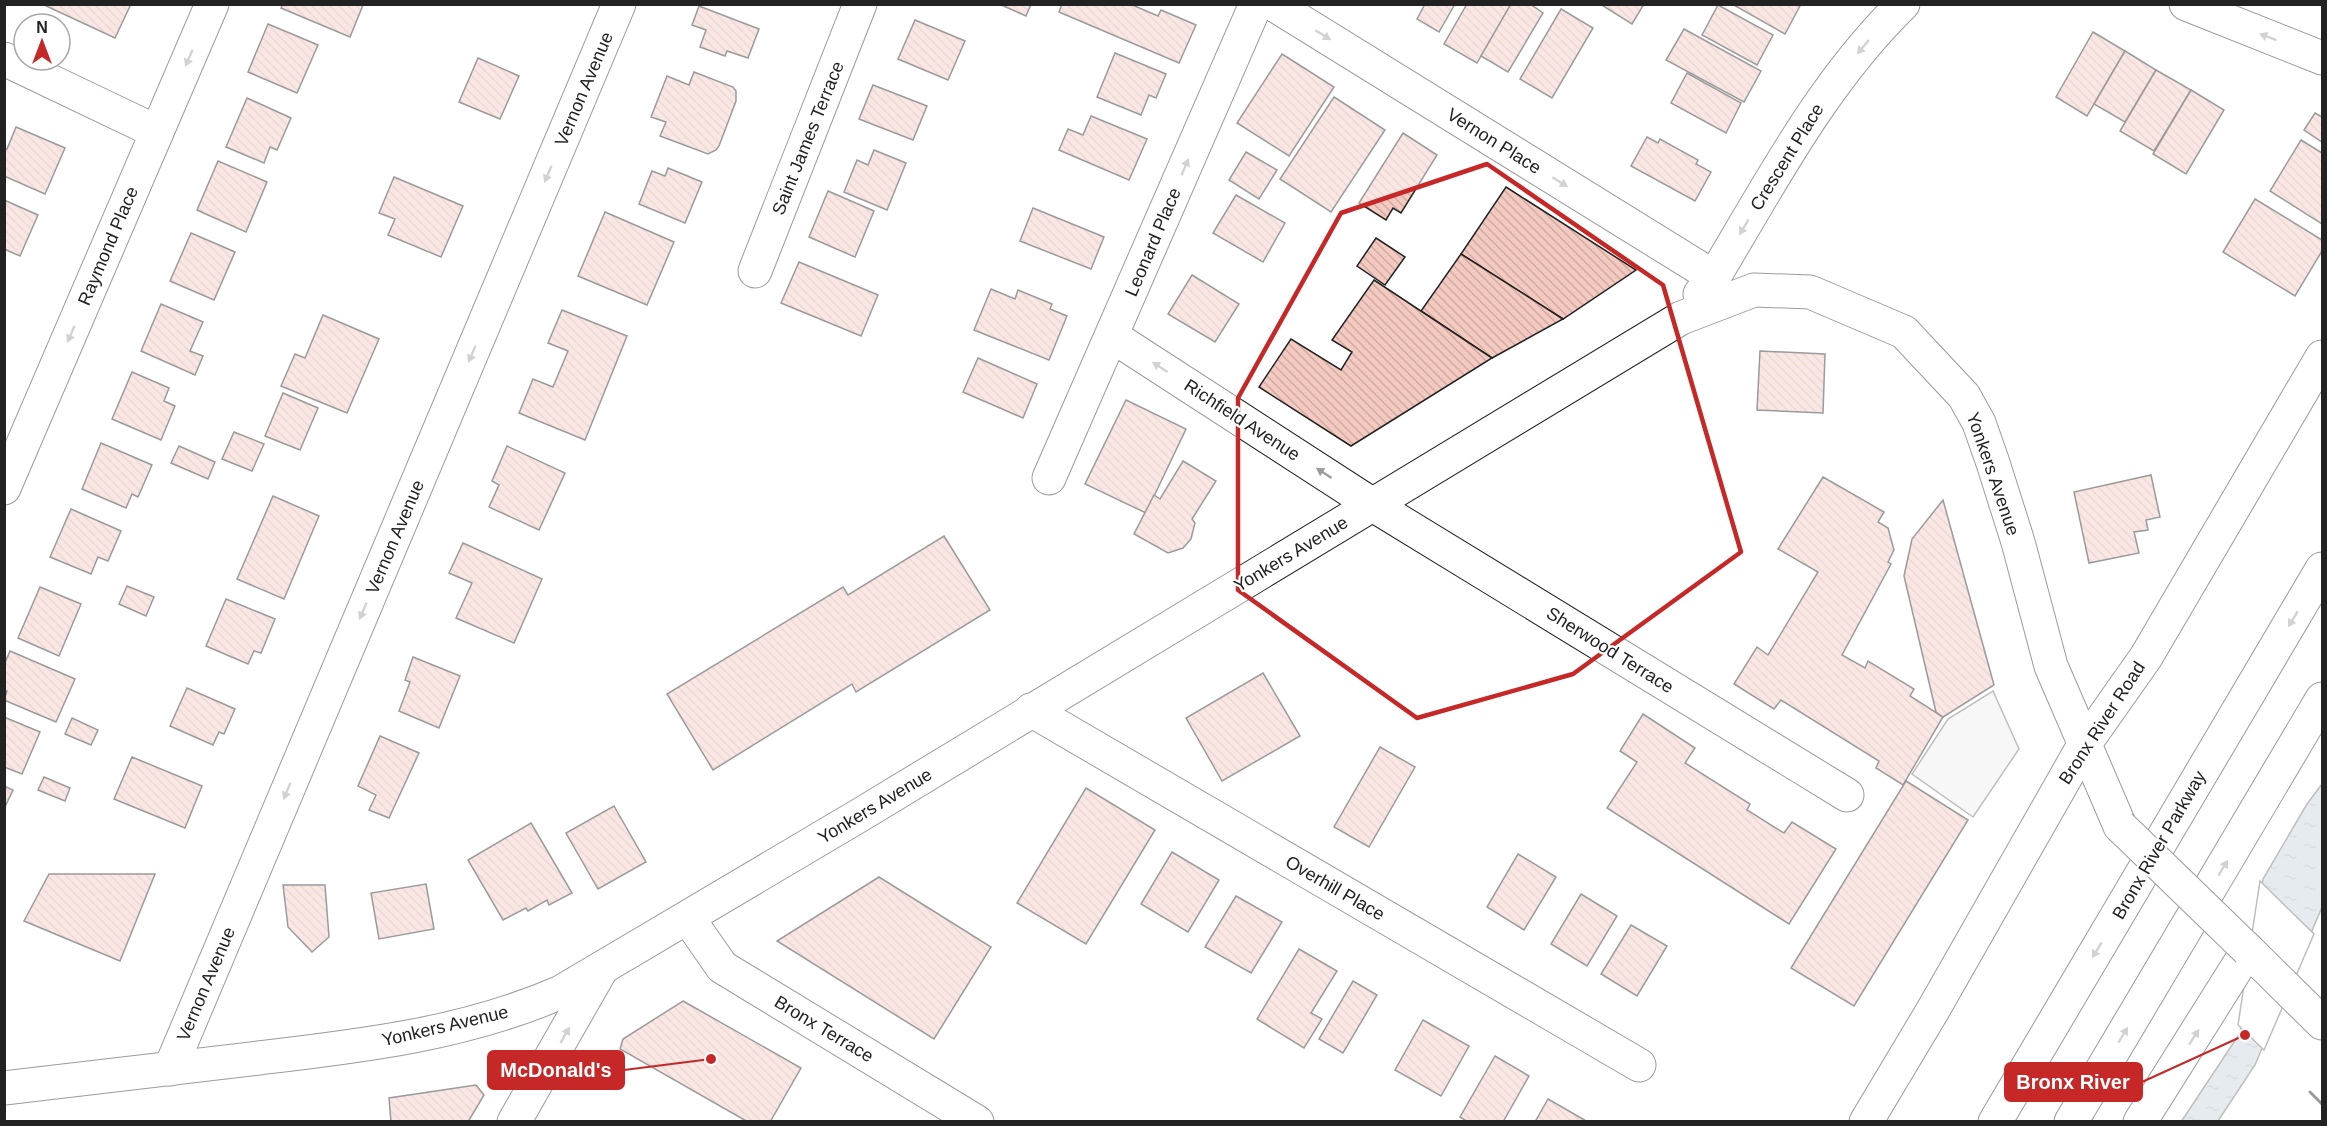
<svg xmlns="http://www.w3.org/2000/svg" width="2327" height="1126" font-family="Helvetica,sans-serif">
<style>
.parking{fill:#ededed;stroke:#6f6f6f;stroke-width:1.5}
.water{fill:url(#water-ripples);stroke:#6f6f6f;stroke-width:1.5}
.pier{fill:#fff;stroke:#6f6f6f;stroke-width:1.5}
.building{fill:url(#building-back-hatch);stroke:#222;stroke-width:1.5}
.lines{fill:none;stroke-linecap:round;stroke-linejoin:round}
.minor-casing{stroke:#222;stroke-width:35}
.major-casing{stroke:#222;stroke-width:35}
.highway-casing{stroke:#222;stroke-width:35}
.minor{stroke:#fff;stroke-width:33}
.major{stroke:#fff;stroke-width:33}
.highway{stroke:#fff;stroke-width:33}
.major-bridge-casing{stroke:#222;stroke-width:35;stroke-linecap:butt}
.major-bridge{stroke:#fff;stroke-width:33}
.wall{stroke:#222;stroke-width:3}
.oneway{fill:#9c9c9c}
.marked{fill:none;stroke:#c62828;stroke-width:4.5;stroke-linejoin:round}
.labels{text-anchor:middle;dominant-baseline:central;stroke-width:4.5;stroke-linejoin:round;paint-order:stroke}
.street-label{font-size:18px;fill:#222;stroke:#fff}
.leader{fill:none;stroke:#c62828;stroke-width:2}
.callout-dot{fill:#c62828;stroke:#fff;stroke-width:2}
.callout{fill:#c62828;stroke:#c62828;stroke-width:2}
.callout-label{font-size:20px;text-anchor:middle;font-weight:bold;fill:#fff}
</style>
<defs>
<pattern id="water-ripples" width="26" height="14" patternUnits="userSpaceOnUse" patternTransform="scale(1.5)"><rect width="26" height="14" fill="#c7d3dd"/><path d="M2 4q2-2 4 0t4 0M15 11q2-2 4 0t4 0" fill="none" stroke="#abb5bd"/></pattern>
<pattern id="building-back-hatch" width="6" height="6" patternUnits="userSpaceOnUse" patternTransform="scale(1.5)"><rect width="6" height="6" fill="#f3c9c0"/><path d="M-1 5l2 2M0 0l6 6M5-1l2 2" fill="none" stroke="#d0aca5"/></pattern>
</defs>
<rect width="100%" height="100%" fill="#fff"/>
<polygon class="parking" points="1993,691 2019,749 1973,817 1912,774 1948,719"/>
<polygon class="water" points="2322,784 2322,907 2255,1065 2218,1121 2181,1122 2240,1033 2263,879 2307,804"/>
<polygon class="pier" points="2260,881 2314,934 2264,1050 2238,1025"/>
<g class="building">
<polygon points="42,4 131,4 115,38"/>
<polygon points="283,4 363,4 363,5 350,37 281,8"/>
<polygon points="999,4 1031,4 1026,16"/>
<polygon points="1062,4 1130,4 1158,16 1161,10 1196,25 1179,63 1059,12"/>
<polygon points="1425,4 1455,4 1439,32 1417,19"/>
<polygon points="1467,4 1511,4 1477,63 1444,44"/>
<polygon points="1511,4 1530,4 1543,13 1508,72 1481,56"/>
<polygon points="1600,4 1644,4 1632,24"/>
<polygon points="1732,4 1801,4 1785,34"/>
<polygon points="1718,5 1773,35 1757,65 1702,35"/>
<polygon points="699,6 759,29 748,58 727,51 725,56 700,47 706,30 692,25"/>
<polygon points="1561,9 1593,28 1552,98 1520,79"/>
<polygon points="915,20 965,41 948,80 898,59"/>
<polygon points="268,24 318,45 297,93 248,72"/>
<polygon points="1684,29 1761,71 1744,102 1666,60"/>
<polygon points="2093,32 2125,51 2087,116 2056,97"/>
<polygon points="2125,51 2156,70 2125,122 2094,104"/>
<polygon points="1115,53 1166,74 1156,98 1149,95 1141,115 1097,97"/>
<polygon points="1282,54 1334,87 1289,156 1237,123"/>
<polygon points="478,58 519,76 500,119 459,102"/>
<polygon points="2156,70 2191,90 2154,151 2120,131"/>
<polygon points="694,72 733,87 736,91 736,101 719,146 716,150 708,154 660,136 666,122 651,117 667,76 689,85"/>
<polygon points="1687,73 1741,103 1726,133 1671,103"/>
<polygon points="873,85 927,106 913,140 859,119"/>
<polygon points="2191,90 2224,110 2186,174 2153,154"/>
<polygon points="1334,97 1385,130 1331,212 1280,179"/>
<polygon points="247,98 291,118 277,150 270,147 264,163 226,147"/>
<polygon points="2315,113 2322,117 2322,142 2304,130"/>
<polygon points="1091,116 1147,139 1129,180 1059,150 1068,129 1083,135"/>
<polygon points="16,127 65,148 45,194 4,176 4,148 7,149"/>
<polygon points="1403,133 1437,155 1401,213 1393,208 1386,220 1359,203"/>
<polygon points="1647,137 1658,143 1660,139 1698,160 1696,164 1711,172 1695,201 1631,166"/>
<polygon points="2301,140 2322,153 2322,224 2270,191"/>
<polygon points="874,150 906,163 887,210 844,192 857,160 868,165"/>
<polygon points="1246,152 1277,170 1259,199 1229,180"/>
<polygon points="218,161 267,182 246,232 197,210"/>
<polygon points="668,168 702,182 685,223 639,204 652,171 665,176"/>
<polygon points="394,177 463,206 441,257 388,235 395,219 379,213"/>
<polygon points="1506,187 1636,270 1563,319 1461,254"/>
<polygon points="828,191 874,211 855,257 809,237"/>
<polygon points="1236,195 1285,223 1263,262 1213,233"/>
<polygon points="2255,199 2322,240 2322,251 2295,296 2223,252"/>
<polygon points="4,200 38,215 20,256 4,249"/>
<polygon points="1033,208 1104,237 1091,269 1020,241"/>
<polygon points="605,212 674,242 647,305 578,276"/>
<polygon points="191,233 235,252 214,300 170,281"/>
<polygon points="1376,238 1405,257 1385,285 1357,266"/>
<polygon points="1461,254 1563,319 1492,358 1421,311"/>
<polygon points="799,262 878,295 861,336 781,303"/>
<polygon points="1192,275 1239,304 1215,342 1168,314"/>
<polygon points="1374,280 1492,358 1351,446 1259,387 1291,339 1341,370 1352,352 1332,340"/>
<polygon points="991,289 1015,299 1018,290 1052,304 1050,309 1067,316 1049,360 974,330"/>
<polygon points="161,304 203,322 190,351 203,356 195,375 141,351"/>
<polygon points="562,310 627,336 585,440 519,413 533,379 553,387 568,351 548,343"/>
<polygon points="323,315 379,339 347,413 281,386 295,354 305,358"/>
<polygon points="1760,351 1825,354 1823,413 1757,410"/>
<polygon points="978,358 1037,384 1023,418 963,392"/>
<polygon points="132,372 169,388 164,401 175,406 161,440 112,419"/>
<polygon points="283,393 318,408 300,450 265,436"/>
<polygon points="1126,400 1186,429 1146,513 1085,484"/>
<polygon points="234,432 264,444 252,471 222,459"/>
<polygon points="101,443 152,465 138,497 132,494 126,508 82,489"/>
<polygon points="179,446 215,462 208,479 171,463"/>
<polygon points="507,446 565,473 539,530 489,507 499,485 492,481"/>
<polygon points="1183,461 1216,481 1192,519 1195,523 1191,539 1183,548 1168,553 1134,534 1154,495 1160,499"/>
<polygon points="2151,475 2160,517 2146,520 2148,530 2134,532 2139,553 2089,563 2074,492"/>
<polygon points="1823,477 1884,512 1878,522 1888,528 1894,550 1888,562 1891,564 1842,655 1865,668 1868,661 1914,689 1910,696 1943,717 1903,785 1876,768 1879,761 1781,700 1774,709 1734,684 1757,647 1768,655 1818,572 1778,549"/>
<polygon points="273,496 319,516 284,599 237,579"/>
<polygon points="1943,500 1994,685 1943,717 1936,712 1904,576 1912,539"/>
<polygon points="71,509 121,531 108,561 98,557 91,574 50,557"/>
<polygon points="944,536 990,610 856,692 852,684 713,770 667,694 843,587 848,595"/>
<polygon points="463,543 542,579 514,643 456,618 472,583 449,573"/>
<polygon points="127,586 154,597 146,616 119,604"/>
<polygon points="40,587 81,604 59,656 18,638"/>
<polygon points="226,599 275,619 261,653 254,651 248,664 206,646"/>
<polygon points="10,651 75,679 56,722 4,700 7,691 4,690 4,665"/>
<polygon points="413,657 460,676 439,728 399,711 410,682 405,680"/>
<polygon points="1263,673 1300,736 1222,781 1186,718"/>
<polygon points="187,688 235,709 224,734 219,732 213,745 170,726"/>
<polygon points="1643,714 1695,748 1685,763 1750,804 1747,810 1784,833 1792,822 1836,849 1789,924 1607,808 1637,762 1620,751"/>
<polygon points="4,717 40,732 22,774 4,767"/>
<polygon points="72,718 98,730 91,745 65,734"/>
<polygon points="380,736 419,753 389,818 369,810 376,795 358,786"/>
<polygon points="1380,747 1415,767 1369,847 1334,827"/>
<polygon points="132,757 202,786 185,828 114,799"/>
<polygon points="44,777 70,788 65,801 38,790"/>
<polygon points="1906,781 1968,820 1854,1006 1791,968"/>
<polygon points="4,786 13,790 4,809"/>
<polygon points="1086,788 1155,830 1086,944 1017,903"/>
<polygon points="614,806 646,862 598,889 566,833"/>
<polygon points="531,823 572,893 549,905 547,900 528,911 526,908 503,920 468,860"/>
<polygon points="1172,852 1219,880 1188,932 1141,904"/>
<polygon points="1518,854 1556,877 1524,930 1487,907"/>
<polygon points="49,874 155,874 120,961 24,921"/>
<polygon points="879,877 991,947 934,1039 777,941"/>
<polygon points="426,884 434,929 379,939 371,893"/>
<polygon points="283,885 325,885 329,937 312,952 288,927"/>
<polygon points="1581,894 1617,916 1587,966 1551,944"/>
<polygon points="1236,896 1282,922 1251,973 1205,947"/>
<polygon points="1631,925 1667,946 1637,996 1601,974"/>
<polygon points="1299,949 1337,971 1311,1013 1322,1019 1304,1048 1257,1019"/>
<polygon points="1353,981 1377,995 1343,1053 1319,1039"/>
<polygon points="683,1001 801,1068 770,1122 748,1122 620,1049 623,1039"/>
<polygon points="1423,1020 1469,1046 1441,1096 1395,1070"/>
<polygon points="1495,1056 1529,1076 1503,1122 1468,1122 1460,1117"/>
<polygon points="476,1085 484,1095 468,1122 391,1122 389,1098"/>
<polygon points="1548,1099 1588,1122 1535,1122"/>
</g>
<g class="lines">
<g class="minor-casing">
<g id="minor">
<polyline points="1273,4 1714,277"/>
<polyline points="2186,4 2322,58"/>
<polyline points="4,59 157,132"/>
<polyline points="755,271 860,4"/>
<path d="M 1700,294 L 1714,277 C 1771,182 1823,82 1903,4"/>
<polyline points="1112,336 1373,505 1847,795"/>
<polyline points="1049,478 1256,4"/>
<polyline points="4,488 212,4"/>
<polyline points="1031,710 1639,1065"/>
<polyline points="688,918 722,967 977,1122"/>
<polyline points="170,1069 619,4"/>
<polyline points="514,1122 602,968"/>
<polyline points="1866,1122 1933,1010 2084,745 2146,657 2322,357"/>
</g>
</g>
<g class="major-casing">
<g id="major">
<polyline points="2248,950 2322,1023"/>
<path d="M 4,1088 C 89,1078 174,1068 259,1058 C 361,1046 465,1034 561,992 L 860,815 L 1681,318 L 1754,290 L 1810,292 L 1904,332 L 1964,396 L 1979,423 L 1993,463 L 2018,542 L 2051,666 L 2120,826"/>
</g>
</g>
<g class="highway-casing">
<g id="highway">
<polyline points="1995,1122 2322,569"/>
<polyline points="2071,1122 2322,699"/>
<polyline points="2140,1122 2248,950"/>
</g>
</g>
<use href="#minor" class="minor"/>
<use href="#major" class="major"/>
<use href="#highway" class="highway"/>
<g class="major-bridge-casing">
<polyline id="major-bridge" points="2120,826 2248,950"/>
</g>
<use href="#major-bridge" class="major-bridge"/>
<polyline class="wall" points="2310,1092 2322,1104"/>
</g>
<defs><path id="oneway-solid" d="M-6-.8H1V-3.2L6.5 0L1 3.2V.8H-6Z" transform="scale(1.5)"/></defs>
<g class="oneway">
<use href="#oneway-solid" transform="translate(1323 35) rotate(32)"/>
<use href="#oneway-solid" transform="translate(2268 37) rotate(-159)"/>
<use href="#oneway-solid" transform="translate(1863 47) rotate(130)"/>
<use href="#oneway-solid" transform="translate(189 58) rotate(113)"/>
<use href="#oneway-solid" transform="translate(1185 167) rotate(-67)"/>
<use href="#oneway-solid" transform="translate(548 174) rotate(113)"/>
<use href="#oneway-solid" transform="translate(1560 182) rotate(32)"/>
<use href="#oneway-solid" transform="translate(1744 227) rotate(121)"/>
<use href="#oneway-solid" transform="translate(71 334) rotate(113)"/>
<use href="#oneway-solid" transform="translate(472 354) rotate(113)"/>
<use href="#oneway-solid" transform="translate(1160 367) rotate(-147)"/>
<use href="#oneway-solid" transform="translate(1324 473) rotate(-147)"/>
<use href="#oneway-solid" transform="translate(363 611) rotate(113)"/>
<use href="#oneway-solid" transform="translate(2293 619) rotate(121)"/>
<use href="#oneway-solid" transform="translate(287 791) rotate(113)"/>
<use href="#oneway-solid" transform="translate(2223 868) rotate(-59)"/>
<use href="#oneway-solid" transform="translate(2097 950) rotate(121)"/>
<use href="#oneway-solid" transform="translate(565 1035) rotate(-60)"/>
<use href="#oneway-solid" transform="translate(2123 1035) rotate(-59)"/>
<use href="#oneway-solid" transform="translate(2194 1037) rotate(-57)"/>
</g>
<path d="M0 0H2327V1126H0ZM 1487,164 L 1663,285 L 1741,552 L 1573,674 L 1417,718 L 1238,590 L 1238,398 L 1341,213 Z" fill="#fff" fill-opacity=".55" fill-rule="evenodd"/>
<path class="marked" d="M 1487,164 L 1663,285 L 1741,552 L 1573,674 L 1417,718 L 1238,590 L 1238,398 L 1341,213 Z"/>
<g class="labels">
<g class="street-label">
<text transform="translate(584 89) rotate(-67)">Vernon Avenue</text>
<text transform="translate(808 138) rotate(-68)">Saint James Terrace</text>
<text transform="translate(1494 141) rotate(32)">Vernon Place</text>
<text transform="translate(1787 157) rotate(-58)">Crescent Place</text>
<text transform="translate(1153 242) rotate(-67)">Leonard Place</text>
<text transform="translate(108 246) rotate(-67)">Raymond Place</text>
<text transform="translate(1242 420) rotate(33)">Richfield Avenue</text>
<text transform="translate(1993 474) rotate(71)">Yonkers Avenue</text>
<text transform="translate(395 537) rotate(-67)">Vernon Avenue</text>
<text transform="translate(1291 554) rotate(-31)">Yonkers Avenue</text>
<text transform="translate(1610 650) rotate(32)">Sherwood Terrace</text>
<text transform="translate(2102 723) rotate(-57)">Bronx River Road</text>
<text transform="translate(875 806) rotate(-31)">Yonkers Avenue</text>
<text transform="translate(2159 845) rotate(-60)">Bronx River Parkway</text>
<text transform="translate(1335 888) rotate(30)">Overhill Place</text>
<text transform="translate(206 984) rotate(-67)">Vernon Avenue</text>
<text transform="translate(445 1026) rotate(-13)">Yonkers Avenue</text>
<text transform="translate(824 1029) rotate(31)">Bronx Terrace</text>
</g>
</g>
<path class="leader" d="M711 1059L624 1070M2245 1035L2142 1082"/>
<g class="callout-dot">
<circle cx="711" cy="1059" r="6"/>
<circle cx="2245" cy="1035" r="6"/>
</g>
<g class="callout">
<rect x="488" y="1051" width="136" height="38" rx="6"/>
<rect x="2005" y="1063" width="137" height="38" rx="6"/>
</g>
<g class="callout-label">
<text x="556" y="1077">McDonald's</text>
<text x="2073" y="1089">Bronx River</text>
</g>
<rect width="2327" height="1126" fill="none" stroke="#222222" stroke-width="12"/>
<g transform="translate(42 42)"><circle r="28" fill="#ffffff" stroke="#a7a7a7" stroke-width="1.5"/>
<path d="M0-4.5L10 22L0 15L-10 22Z" fill="#c62828"/>
<text y="-9" font-size="16" font-weight="bold" text-anchor="middle" fill="#222222">N</text>
</g>
</svg>
